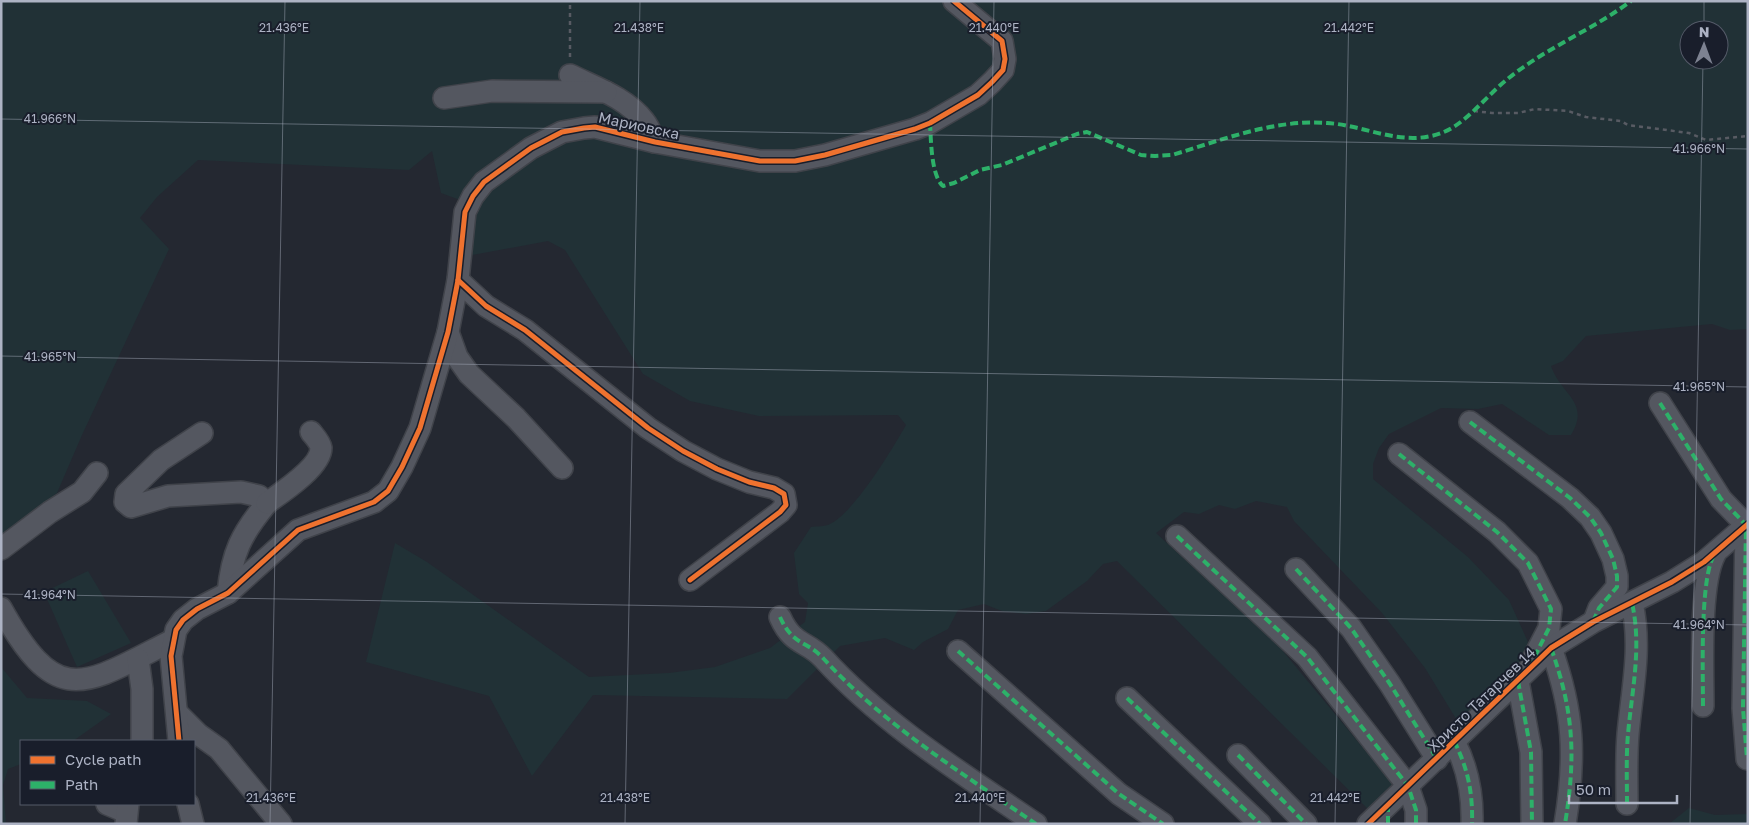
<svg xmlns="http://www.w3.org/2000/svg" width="1749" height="825" font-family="'Golos Text',sans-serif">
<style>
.green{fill:#213136;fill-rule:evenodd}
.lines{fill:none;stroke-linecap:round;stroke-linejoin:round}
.minor-casing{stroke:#40434a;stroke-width:24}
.path{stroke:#585b63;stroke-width:2.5;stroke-dasharray:4 4;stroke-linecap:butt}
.minor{stroke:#545760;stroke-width:21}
.quiet{stroke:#2db169;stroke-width:4;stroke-dasharray:8 4;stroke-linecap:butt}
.cycleway-casing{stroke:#191e2b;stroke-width:8}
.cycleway{stroke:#ef722f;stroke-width:5}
.ticks{fill:none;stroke:#adb3c4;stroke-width:1;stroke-opacity:0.45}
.labels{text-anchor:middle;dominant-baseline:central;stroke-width:4;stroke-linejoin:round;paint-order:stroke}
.street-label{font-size:15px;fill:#adb3c4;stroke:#191e2b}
.ticks-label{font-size:12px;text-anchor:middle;fill:#adb3c4;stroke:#191e2b;stroke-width:4;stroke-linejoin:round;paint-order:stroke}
</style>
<rect width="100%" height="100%" fill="#242831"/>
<g class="green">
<path d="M 1,1 L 1748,1 L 1748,329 L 1730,330 L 1712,324 L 1586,336 L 1563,361 L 1551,366 C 1561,395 1591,402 1571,435 L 1549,435 L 1502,404 L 1478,409 L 1441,408 L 1389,434 L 1379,448 L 1373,464 L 1373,479 L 1468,557 L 1509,600 L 1528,642 L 1519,664 L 1458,722 L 1425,668 L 1382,613 L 1294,521 L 1287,507 L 1256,501 L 1235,509 L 1219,505 L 1199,514 L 1184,512 L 1156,533 L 1277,644 L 1393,784 L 1394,790 L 1370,811 L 1117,561 L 1103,564 L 1087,581 L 1046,611 L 1026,614 L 1002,611 L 984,604 L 958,610 L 948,629 L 923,642 L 914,650 L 885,638 L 840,646 L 787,699 L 593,695 L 532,776 L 489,696 L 366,662 L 395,543 L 427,562 L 589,677 L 669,673 L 715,667 L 770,648 L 805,622 L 808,603 L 799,594 L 794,553 L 811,527 C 817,526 825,527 830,524 C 854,513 893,448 906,425 L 898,415 L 759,416 L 690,401 L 643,374 L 565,250 L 548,241 L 467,256 L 473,215 L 479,207 L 441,193 L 432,151 L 409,170 L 198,160 L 157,197 L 140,218 L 169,249 L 82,435 L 57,493 L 1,538 ZM 1689,30 L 1719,30 L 1719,60 L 1689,60 Z"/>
<polygon points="88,571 131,643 77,667 44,592"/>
<polygon points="1,667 27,698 87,701 111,714 73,741 21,741 21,764 8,769 3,785 6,824 1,824"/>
<polygon points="1689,808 1715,815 1748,814 1748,824 1669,824"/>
</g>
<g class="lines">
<g class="minor-casing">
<g id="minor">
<path d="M 570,75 C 594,87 627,98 644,121 C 649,127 652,135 655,142"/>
<polyline points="444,98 492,91 606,92"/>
<polyline points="458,280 486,306 525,330 648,428 683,451 717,469 749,482 774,488 784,494 786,505 780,512 690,580"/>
<polyline points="448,332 457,357 469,374 516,418 562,468"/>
<polyline points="1660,403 1721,499 1746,525 1743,708 1747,759"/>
<polyline points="1470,422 1570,498 1590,517 1601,533 1613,559 1617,576 1617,587 1599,608 1594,621"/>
<path d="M 202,433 L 161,460 L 126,494 L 125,502 L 131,507 L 168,496 L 241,492 L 259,496 L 267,503 C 241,534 232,553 228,593"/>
<polyline points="1399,454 1497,532 1528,563 1551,609 1549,628 1532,661"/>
<path d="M 267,503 C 281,493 321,467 321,448 C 320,442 315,437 311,432"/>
<polyline points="1177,536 1307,657 1408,786 1416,810 1416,824"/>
<polyline points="1,549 50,512 82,492 97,473"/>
<polyline points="1296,569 1351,628 1390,684 1437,759"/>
<path d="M 1,608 C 58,711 84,685 173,640"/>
<path d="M 780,617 C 793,646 806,640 823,658 C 883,724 963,774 1036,824"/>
<path d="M 1551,648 C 1574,712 1576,757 1565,824"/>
<polyline points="958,651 1119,794 1163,824"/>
<polyline points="138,659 142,689 142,741"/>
<polyline points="1518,681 1531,752 1532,824"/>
<polyline points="1127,698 1260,824"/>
<path d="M 1703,706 C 1703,669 1699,584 1715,554"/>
<polyline points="177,713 198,734 219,749 281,824"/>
<polyline points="179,741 171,656 176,630 183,620 197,609 228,593 298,530 374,502 388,491 402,467 420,428 448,332 458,280 465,212 473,196 484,182 531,148 562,132 584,128 595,127 655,142 760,161 795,161 825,155 915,129 930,123 978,95 992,82 1003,70 1005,59 1002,41 954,1"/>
<path d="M 1454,741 C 1468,768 1473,794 1472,824"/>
<polyline points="1238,755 1306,824"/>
<polyline points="107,804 126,812"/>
<polyline points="188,804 193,824"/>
<path d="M 1627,804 C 1627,780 1626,757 1628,734 C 1632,690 1642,647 1632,603"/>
<polyline points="126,824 128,804"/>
<polyline points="1368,824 1551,648 1593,622 1672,582 1704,562 1748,524"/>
</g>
</g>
<g class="path">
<polyline points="570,57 570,1"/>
<polyline points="1474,111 1492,113 1518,113 1535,109 1568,111 1586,117 1621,121 1628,125 1689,133 1706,140 1748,136"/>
</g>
<use href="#minor" class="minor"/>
<g class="quiet">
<path d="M 930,123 C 931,139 931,176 943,186 L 954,183 L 980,170 L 1002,165 L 1077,134 L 1087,132 L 1141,155 L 1155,156 L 1172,155 C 1222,140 1274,119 1327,123 C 1362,125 1396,144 1431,136 C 1457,131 1474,110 1492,93 C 1532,53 1587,34 1631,1"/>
<polyline points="1660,403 1721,499 1746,525 1743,708 1747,759"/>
<polyline points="1470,422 1570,498 1590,517 1601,533 1613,559 1617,576 1617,587 1599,608 1593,622"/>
<polyline points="1399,454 1497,532 1528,563 1551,609 1549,628 1532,662"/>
<polyline points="1177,536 1307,657 1408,786 1416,810 1416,824"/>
<polyline points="1296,569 1351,628 1390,684 1437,759"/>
<path d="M 780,617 C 793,646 806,640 823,658 C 883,724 963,774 1036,824"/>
<path d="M 1551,648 C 1574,712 1576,757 1565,824"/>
<polyline points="958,651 1119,794 1163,824"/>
<polyline points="1518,681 1531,752 1532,824"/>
<polyline points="1127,698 1260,824"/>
<path d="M 1703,706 C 1703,673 1700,583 1713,557"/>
<path d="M 1454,741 C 1468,768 1473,794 1472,824"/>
<polyline points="1238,755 1306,824"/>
<path d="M 1627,804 C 1627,780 1626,757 1628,734 C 1632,690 1642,647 1632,603"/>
<polyline points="1388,824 1388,807"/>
</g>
<g class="cycleway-casing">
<g id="cycleway">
<polyline points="458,280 486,306 525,330 648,428 683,451 717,469 749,482 774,488 784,494 786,505 780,512 690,580"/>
<polyline points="179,741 171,656 176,630 183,620 197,609 228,593 298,530 374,502 388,491 402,467 420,428 448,332 458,280 465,212 473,196 484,182 531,148 562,132 584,128 595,127 655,142 760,161 795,161 825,155 915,129 930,123 978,95 992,82 1003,70 1005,59 1002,41 954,1"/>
<polyline points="1368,824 1551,648 1593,622 1672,582 1704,562 1748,524"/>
</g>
</g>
<use href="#cycleway" class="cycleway"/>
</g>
<path class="ticks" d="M 1704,30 L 1704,1M 1,119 L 1748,149M 1,356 L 1748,387M 1,594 L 1748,625M 270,824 L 285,1M 625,824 L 640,1M 980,824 L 994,1M 1335,824 L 1349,1M 1690,824 L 1703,60"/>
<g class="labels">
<g class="street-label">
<text transform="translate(639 125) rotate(12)">Мариовска</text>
<text transform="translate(1481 699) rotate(-44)">Христо Татарчев 14</text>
</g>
</g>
<g class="ticks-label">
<text x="284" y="32">21.436°E</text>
<text x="639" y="32">21.438°E</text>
<text x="994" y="32">21.440°E</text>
<text x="1349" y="32">21.442°E</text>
<text x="50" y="123">41.966°N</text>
<text x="1699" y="153">41.966°N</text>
<text x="50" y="361">41.965°N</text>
<text x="1699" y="391">41.965°N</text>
<text x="50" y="599">41.964°N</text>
<text x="1699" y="629">41.964°N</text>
<text x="271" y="802">21.436°E</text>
<text x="625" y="802">21.438°E</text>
<text x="980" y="802">21.440°E</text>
<text x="1335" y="802">21.442°E</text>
</g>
<rect width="1749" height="825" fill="none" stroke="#adb3c4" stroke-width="5"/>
<rect x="20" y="740" width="175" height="65" fill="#191e2b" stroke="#545a68"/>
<rect x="30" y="756" width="25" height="8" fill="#ef722f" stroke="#545a68"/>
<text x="65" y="765" font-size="15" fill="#adb3c4">Cycle path</text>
<rect x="30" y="781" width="25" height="8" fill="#2db169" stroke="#545a68"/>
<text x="65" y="790" font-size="15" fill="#adb3c4">Path</text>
<g transform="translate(1704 45) rotate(1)"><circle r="24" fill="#191e2b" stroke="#545a68"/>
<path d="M0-4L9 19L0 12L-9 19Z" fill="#7d8291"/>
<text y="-8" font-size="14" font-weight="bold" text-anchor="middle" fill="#adb3c4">N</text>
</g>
<path d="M1569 795v8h108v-8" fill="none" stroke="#adb3c4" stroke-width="2.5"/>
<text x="1576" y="795" font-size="15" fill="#adb3c4" stroke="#191e2b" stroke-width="4" paint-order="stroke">50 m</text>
</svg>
